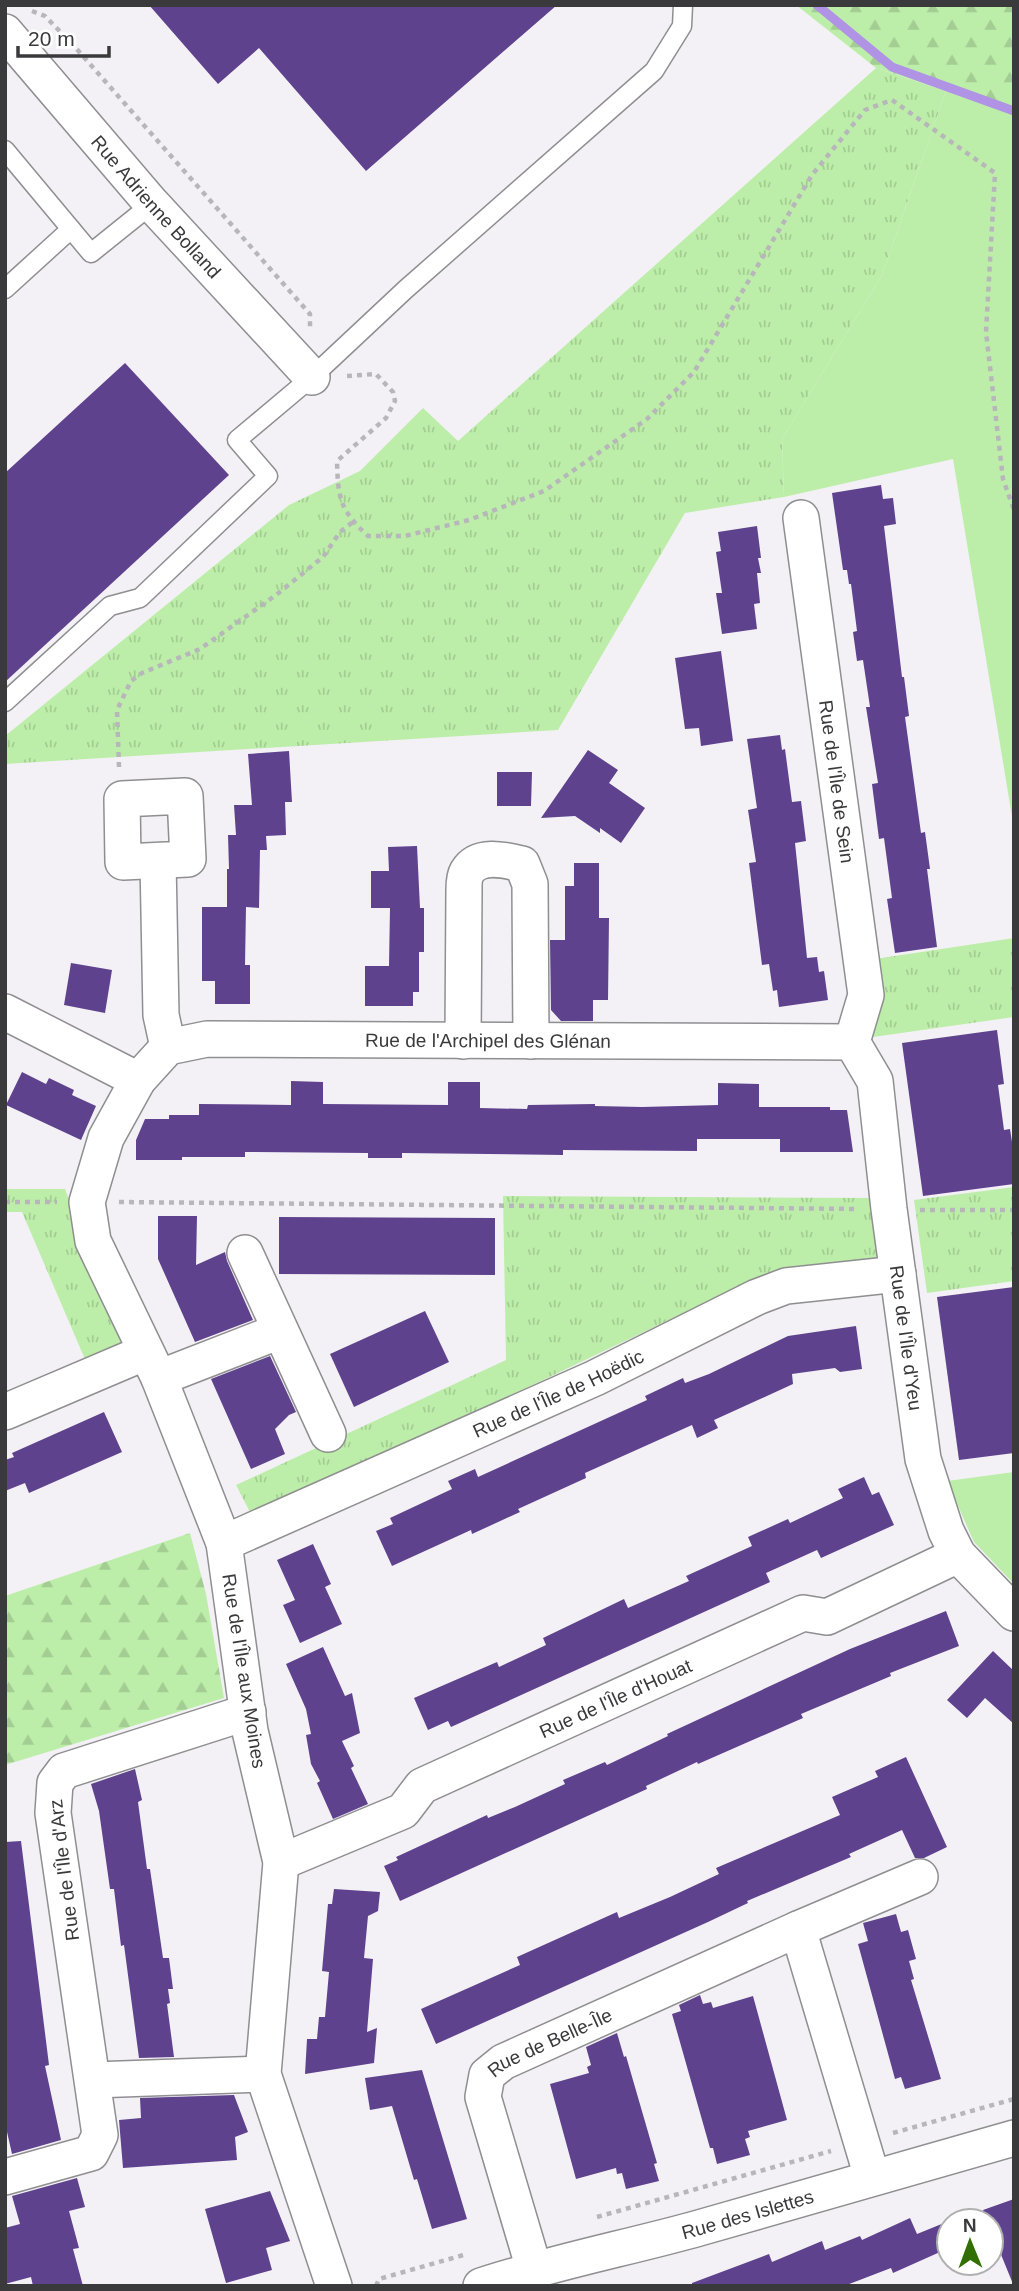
<svg xmlns="http://www.w3.org/2000/svg" width="1019" height="2291" font-family="Arial,sans-serif">
<style>
.grass{fill:url(#grass-tufts)}
.forest{fill:url(#forest-firs)}
.green{fill:#bdeea9}
.lines{fill:none;stroke-linecap:round;stroke-linejoin:round}
.stream{stroke:#b193e6;stroke-width:9}
.building{fill:#5f428d}
.service-casing{stroke:#8f8e91;stroke-width:21}
.minor-casing{stroke:#8f8e91;stroke-width:38}
.path{stroke:#b7b6ba;stroke-width:4.5;stroke-dasharray:5 5;stroke-linecap:butt}
.service{stroke:#fff;stroke-width:18}
.minor{stroke:#fff;stroke-width:35}
.labels{text-anchor:middle;dominant-baseline:central;stroke-width:7;stroke-linejoin:round;paint-order:stroke}
.street-label{font-size:19px;fill:#3a393b;stroke:#fff}
</style>
<defs>
<pattern id="grass-tufts" width="24" height="20" patternUnits="userSpaceOnUse" patternTransform="scale(1.75)"><rect width="24" height="20" fill="#bdeea9"/><path d="M3 7l-1-3M5 7V3M7 7l1-3M15 17l-1-3M17 17v-4M19 17l1-3" fill="none" stroke="#a3cd92"/></pattern>
<pattern id="forest-firs" width="22" height="20" patternUnits="userSpaceOnUse" patternTransform="scale(1.75)"><rect width="22" height="20" fill="#bdeea9"/><path d="M5 1l3.5 6h-7zM16 11l3.5 6h-7z" fill="#a3cd92"/></pattern>
</defs>
<rect width="100%" height="100%" fill="#f3f1f6"/>
<g class="grass">
<polygon points="876,68 946,91 882,275 782,439 784,497 685,513 558,730 5,764 5,736 289,505 360,471 423,408 458,441"/>
<polygon points="1014,938 1014,1017 873,1037 881,997 875,959"/>
<polygon points="1014,1187 1014,1281 927,1293 914,1200"/>
<polygon points="5,1189 65,1189 124,1344 87,1364 22,1212 5,1212"/>
<polygon points="503,1196 874,1198 881,1250 871,1263 763,1275 539,1382 251,1514 236,1485 506,1360"/>
</g>
<g class="forest">
<polygon points="796,5 1014,5 1014,113 876,68"/>
<polygon points="190,1533 206,1594 224,1698 5,1765 5,1596"/>
</g>
<g class="green">
<polygon points="946,91 1014,113 1014,829 953,459 784,497 782,439 882,275"/>
<polygon points="1014,1472 1014,1584 974,1542 947,1481"/>
</g>
<g class="lines">
<polyline class="stream" points="817,5 892,67 1014,111"/>
</g>
<g class="building">
<polygon points="149,5 557,5 366,171 259,48 218,84"/>
<polygon points="125,363 229,475 5,682 5,473"/>
<polygon points="881,485 883,499 893,498 896,524 884,526 902,677 904,677 909,716 905,717 921,833 925,832 930,869 927,869 937,947 895,953 887,899 892,898 884,838 879,839 872,784 878,783 866,707 870,707 863,660 857,661 853,632 857,631 851,584 849,584 847,570 843,570 832,493"/>
<polygon points="757,526 761,558 758,558 761,573 757,573 760,603 754,604 757,629 722,634 716,593 722,593 716,552 721,551 718,532"/>
<polygon points="721,651 733,741 701,746 699,728 685,729 675,658"/>
<polygon points="780,735 782,750 785,749 792,802 801,801 806,841 795,843 807,958 817,957 819,972 824,971 828,1000 779,1007 777,990 773,991 769,964 762,965 749,863 756,862 748,810 757,808 747,739"/>
<polygon points="588,750 618,770 609,783 645,808 621,843 600,828 600,833 575,816 541,818"/>
<polygon points="289,751 292,802 285,802 286,835 266,836 267,850 260,850 259,908 246,907 245,965 250,965 250,1004 215,1004 215,981 202,981 202,907 227,907 227,869 229,869 228,835 236,835 234,805 252,805 248,754"/>
<polygon points="497,772 532,772 531,806 497,806"/>
<polygon points="417,846 420,908 424,908 424,952 419,952 419,992 413,992 413,1006 365,1006 365,966 389,966 390,908 371,908 371,871 389,871 388,847"/>
<polygon points="574,863 599,863 599,918 609,918 608,1000 593,1000 593,1021 561,1021 551,1010 550,940 565,940 565,886 574,886"/>
<polygon points="71,963 112,970 105,1013 64,1005"/>
<polygon points="997,1030 1004,1084 998,1085 1004,1130 1010,1129 1014,1155 1014,1184 923,1196 902,1043"/>
<polygon points="22,1072 46,1084 49,1078 74,1090 72,1095 96,1106 81,1140 6,1105"/>
<polygon points="291,1081 323,1082 323,1104 448,1105 448,1082 480,1082 480,1108 527,1109 528,1105 595,1104 595,1106 642,1107 718,1105 718,1083 759,1084 759,1107 830,1107 830,1110 847,1110 853,1152 780,1152 780,1139 697,1139 697,1151 563,1150 563,1155 402,1153 402,1158 368,1158 368,1153 245,1152 245,1157 182,1157 182,1160 136,1160 136,1140 145,1119 169,1119 169,1115 199,1115 199,1104 291,1105"/>
<polygon points="158,1216 197,1216 196,1265 225,1252 227,1261 253,1320 195,1342 158,1259"/>
<polygon points="279,1217 495,1218 495,1275 279,1274"/>
<polygon points="1014,1287 1014,1453 959,1460 937,1297"/>
<polygon points="425,1311 449,1362 354,1407 330,1354"/>
<polygon points="856,1326 862,1369 840,1372 835,1368 792,1374 793,1384 714,1420 718,1428 697,1438 692,1425 585,1473 586,1478 518,1509 520,1512 472,1534 471,1530 392,1566 376,1531 393,1524 390,1518 452,1489 448,1481 475,1469 478,1477 647,1400 645,1396 683,1378 685,1383 709,1374 788,1336"/>
<polygon points="270,1356 296,1412 289,1415 275,1429 285,1454 251,1469 211,1379"/>
<polygon points="104,1412 122,1452 29,1493 25,1483 5,1491 5,1460 14,1457 12,1453"/>
<polygon points="864,1477 872,1495 879,1492 894,1525 821,1558 817,1550 766,1573 770,1582 451,1727 448,1721 428,1730 414,1698 497,1662 499,1667 546,1645 543,1638 624,1599 628,1608 689,1581 686,1576 752,1546 748,1537 788,1519 790,1523 843,1498 838,1489"/>
<polygon points="313,1544 331,1584 325,1587 342,1624 300,1643 283,1605 295,1600 277,1560"/>
<polygon points="946,1611 959,1646 890,1673 891,1676 801,1714 803,1718 698,1764 697,1762 646,1786 647,1789 400,1901 384,1866 398,1860 396,1857 487,1815 488,1818 515,1807 565,1784 563,1780 605,1762 607,1765 668,1736 667,1734 850,1649"/>
<polygon points="323,1647 345,1696 352,1693 360,1733 342,1741 354,1766 351,1768 368,1804 333,1819 317,1783 320,1781 311,1764 306,1735 311,1734 306,1709 286,1664"/>
<polygon points="993,1651 1014,1671 1014,1724 985,1698 967,1718 947,1700"/>
<polygon points="906,1757 947,1847 924,1858 915,1858 902,1830 849,1854 851,1857 747,1901 748,1903 708,1922 436,2044 421,2009 520,1965 517,1957 617,1912 619,1918 670,1897 719,1874 716,1868 840,1815 832,1797 878,1777 875,1771"/>
<polygon points="135,1769 142,1800 138,1802 147,1869 150,1869 163,1958 169,1958 173,1989 168,1989 170,2003 167,2004 174,2057 139,2058 124,1945 121,1946 114,1889 110,1889 99,1811 91,1784"/>
<polygon points="21,1841 49,2065 45,2066 61,2140 12,2154 5,2123 5,1842"/>
<polygon points="334,1889 380,1892 378,1911 368,1916 364,1958 373,1959 367,2032 377,2028 374,2063 305,2074 307,2039 317,2039 319,2017 325,2017 329,1972 322,1971 328,1904 332,1904"/>
<polygon points="896,1914 901,1932 908,1930 916,1959 909,1961 914,1979 911,1980 941,2079 905,2089 901,2077 895,2079 858,1944 868,1941 863,1923"/>
<polygon points="700,1995 703,2004 711,2002 713,2008 753,1996 787,2120 748,2131 750,2137 745,2139 750,2155 717,2164 713,2148 710,2148 672,2014 681,2011 679,2005"/>
<polygon points="617,2033 624,2057 626,2056 657,2163 654,2164 659,2181 626,2189 622,2173 617,2174 616,2168 576,2179 550,2084 589,2073 587,2067 591,2065 586,2047"/>
<polygon points="422,2070 467,2219 432,2229 417,2179 414,2180 392,2106 370,2110 365,2078"/>
<polygon points="234,2095 248,2132 235,2137 237,2160 123,2168 119,2120 141,2118 140,2098"/>
<polygon points="77,2178 85,2207 69,2211 79,2248 73,2249 83,2286 33,2286 31,2277 5,2284 5,2228 20,2224 12,2196"/>
<polygon points="270,2191 290,2241 266,2248 272,2270 226,2283 205,2209"/>
<polygon points="1014,2199 1014,2283 1013,2284 991,2230 991,2221 987,2221 983,2210"/>
<polygon points="910,2218 917,2234 949,2221 949,2248 893,2273 891,2268 844,2286 692,2286 692,2283 769,2254 772,2262 822,2241 825,2250 860,2236 862,2240"/>
</g>
<g class="lines">
<g class="service-casing">
<g id="service">
<polyline points="5,150 91,253 152,204"/>
<polyline points="5,289 71,229"/>
<polyline points="5,702 110,606 140,598 268,476 237,440 312,377 406,289 654,71 682,26 683,5"/>
</g>
</g>
<g class="minor-casing">
<g id="minor">
<path id="s1" d="M 5,32 L 152,204 L 312,377"/>
<path id="s2" d="M 801,518 L 866,995 L 852,1042"/>
<polygon points="185,796 188,859 123,862 122,799"/>
<polyline points="158,861 161,1015 168,1047"/>
<polyline points="5,1012 138,1080"/>
<path d="M 463,1041 L 464,890 C 464,885 464,877 467,872 C 478,853 505,860 522,864 L 530,884 L 531,1041"/>
<path id="s3" d="M 852,1042 L 875,1081 L 889,1209 L 923,1459 L 946,1531 L 958,1555 L 1014,1613"/>
<polyline points="245,1253 328,1434"/>
<polyline points="159,1378 280,1331"/>
<polyline points="5,1412 146,1352"/>
<path id="s4" d="M 224,1543 L 595,1378 L 757,1297 L 786,1286 L 898,1274"/>
<path id="s5" d="M 281,1862 L 403,1811 L 422,1786 L 803,1613 L 827,1617 L 958,1555"/>
<polyline points="798,1929 920,1877"/>
<polyline points="93,2080 263,2074"/>
<polyline points="5,2177 91,2153 100,2135 53,1813 55,1783 64,1771 248,1712"/>
<path id="s6" d="M 534,2269 L 483,2097 L 487,2075 L 503,2062 L 798,1929 L 872,2177"/>
<path id="s7" d="M 334,2286 L 263,2074 L 281,1862 L 250,1731 L 224,1543 L 159,1378 L 93,1241 L 87,1202 L 106,1138 L 138,1080 L 168,1047 L 207,1039 L 852,1042"/>
<path id="s8" d="M 481,2286 C 551,2263 622,2249 692,2230 C 799,2200 906,2168 1014,2138"/>
</g>
</g>
<g class="path">
<polyline points="32,11 45,16 75,47 310,314 310,327"/>
<path d="M 347,376 L 376,374 L 393,392 L 395,401 L 386,418 L 337,461 C 338,499 340,510 368,536 L 405,536 L 469,520 L 544,491 L 647,419 L 694,372 L 812,175 L 865,110 L 892,100 L 995,173 L 986,332 L 1003,479 L 1014,510"/>
<polyline points="119,767 117,710 131,681 142,673 200,649 276,595 323,557 340,532 353,522"/>
<polyline points="5,1202 57,1202"/>
<polyline points="119,1202 859,1209"/>
<polyline points="920,1210 1014,1210"/>
<polyline points="893,2133 1014,2099"/>
<polyline points="597,2217 831,2151"/>
<polyline points="376,2286 379,2279 467,2254"/>
</g>
<use href="#service" class="service"/>
<use href="#minor" class="minor"/>
</g>
<g class="labels">
<g class="street-label">
<text stroke="none"><textPath href="#s1" startOffset="231">Rue Adrienne Bolland</textPath></text>
<text stroke="none"><textPath href="#s2" startOffset="266">Rue de l'Île de Sein</textPath></text>
<text stroke="none"><textPath href="#s7" startOffset="1628">Rue de l'Archipel des Glénan</textPath></text>
<text stroke="none"><textPath href="#s3" startOffset="304">Rue de l'Île d'Yeu</textPath></text>
<text stroke="none"><textPath href="#s4" startOffset="366">Rue de l'Île de Hoëdic</textPath></text>
<text transform="translate(244 1671) rotate(81)">Rue de l'Île aux Moines</text>
<text stroke="none"><textPath href="#s5" startOffset="376">Rue de l'Île d'Houat</textPath></text>
<text transform="translate(64 1870) rotate(-97)">Rue de l'Île d'Arz</text>
<text stroke="none"><textPath href="#s6" startOffset="273">Rue de Belle-Île</textPath></text>
<text stroke="none"><textPath href="#s8" startOffset="276">Rue des Islettes</textPath></text>
</g>
</g>
<rect width="1019" height="2291" fill="none" stroke="#3a393b" stroke-width="14"/>
<g transform="translate(970 2242) rotate(359)"><circle r="33" fill="#ffffff" stroke="#b0b0b1" stroke-width="2"/>
<path d="M0-5L12 26L0 18L-12 26Z" fill="#316f02"/>
<text y="-10" font-size="19" font-weight="bold" text-anchor="middle" fill="#3a393b">N</text>
</g>
<path d="M18 46v10h91v-10" fill="none" stroke="#3a393b" stroke-width="3.5"/>
<text x="28" y="46" font-size="21" fill="#3a393b" stroke="#ffffff" stroke-width="5" paint-order="stroke">20 m</text>
</svg>
